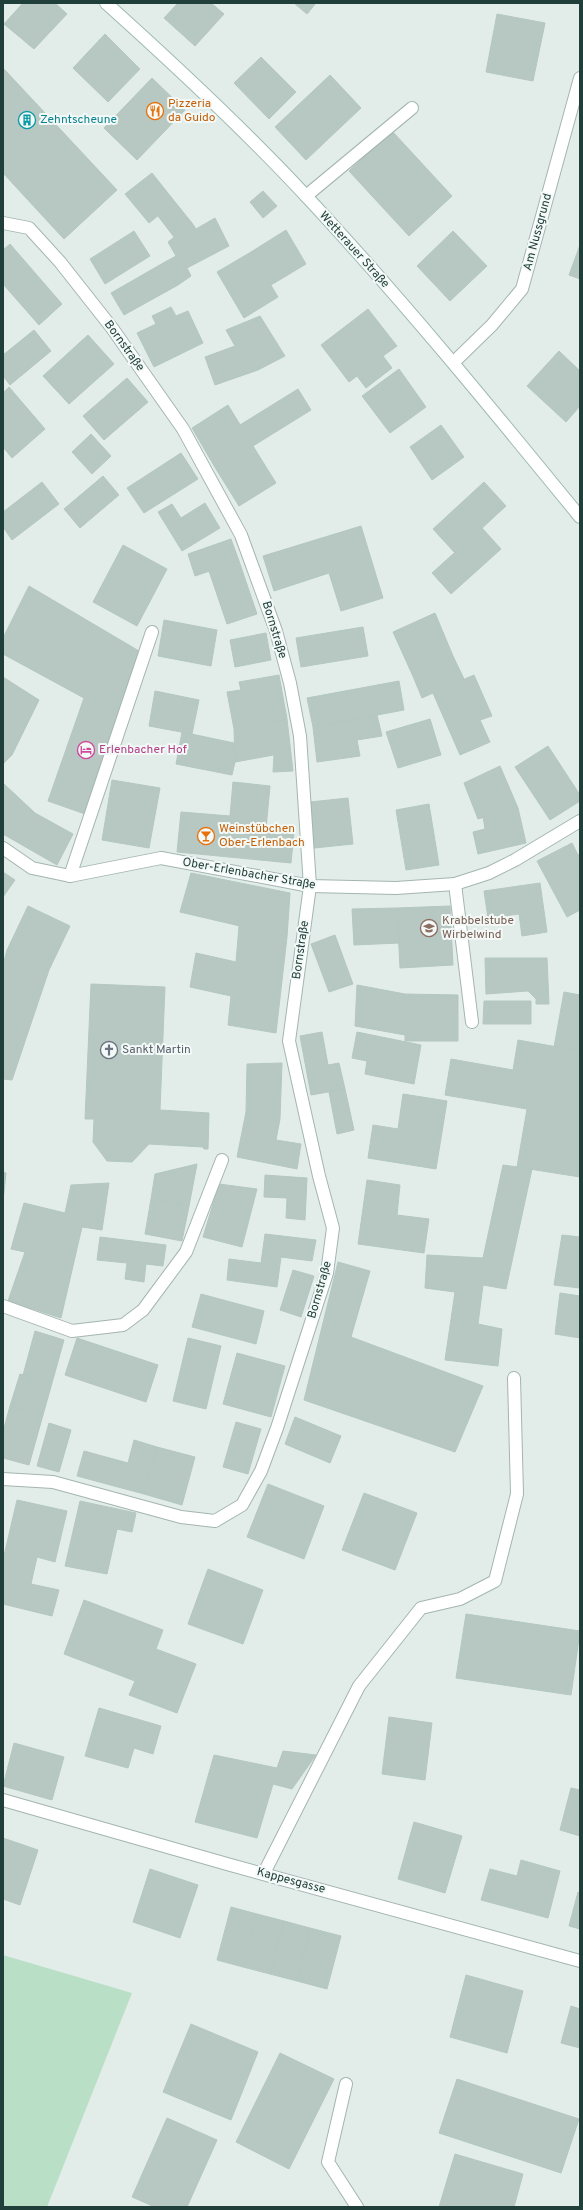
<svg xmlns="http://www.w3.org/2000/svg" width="583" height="2210" font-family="Overpass,sans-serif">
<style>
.green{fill:#b9e0c7}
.building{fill:#b7c8c2;stroke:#b4c7c1}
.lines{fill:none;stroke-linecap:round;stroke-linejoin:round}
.lane-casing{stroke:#a4b5b1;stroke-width:14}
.street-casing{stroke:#a4b5b1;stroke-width:14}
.secondary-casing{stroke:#9fbab3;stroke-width:14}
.lane{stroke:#fff;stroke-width:12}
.street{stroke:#fff;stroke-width:12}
.secondary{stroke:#fff;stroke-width:12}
.labels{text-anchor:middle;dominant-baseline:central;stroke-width:4;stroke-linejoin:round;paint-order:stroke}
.food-label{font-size:12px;fill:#c56008;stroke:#f3f9f7;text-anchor:start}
.culture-label{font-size:12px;fill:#0d838f;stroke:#f3f9f7;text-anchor:start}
.street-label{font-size:12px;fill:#213f3a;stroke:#f3f9f7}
.hotel-label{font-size:12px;fill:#b23c85;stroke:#f3f9f7;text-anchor:start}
.education-label{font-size:12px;fill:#785e54;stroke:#f3f9f7;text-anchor:start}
.worship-label{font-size:12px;fill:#5b616d;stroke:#f3f9f7;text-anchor:start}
</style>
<rect width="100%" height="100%" fill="#e2ede9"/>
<polygon class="green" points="3,1955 132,1993 47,2207 3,2207"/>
<g class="building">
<polygon points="23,3 55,3 67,14 34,49 4,24"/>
<polygon points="178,3 211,3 224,14 195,46 164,18"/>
<polygon points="294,3 316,3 307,14"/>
<polygon points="497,14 545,23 533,81 486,72"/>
<polygon points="105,34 140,69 108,102 73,68"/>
<polygon points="261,57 296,92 269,119 234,83"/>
<polygon points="3,68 117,190 64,239 3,173"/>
<polygon points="330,75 361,108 306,160 275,127"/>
<polygon points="152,78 185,110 137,160 104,128"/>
<polygon points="392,131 452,196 409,236 349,171"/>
<polygon points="152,173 175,202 149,223 125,194"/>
<polygon points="263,191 277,206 263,218 250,202"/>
<polygon points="175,202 192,223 174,237 158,216"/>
<polygon points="215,218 229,246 187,268 191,276 178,285 165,262 176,256 168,242 192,223 196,229"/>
<polygon points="286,230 306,264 271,285 251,252"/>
<polygon points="134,231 150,256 105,284 90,259"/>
<polygon points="453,231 487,266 450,301 417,266"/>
<polygon points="10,244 62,304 39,325 3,284 3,250"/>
<polygon points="580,245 580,279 569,275"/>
<polygon points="251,252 278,297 244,318 217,272"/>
<polygon points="165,262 178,285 124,315 111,293"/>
<polygon points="171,307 176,316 188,311 203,343 154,367 137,333 156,324 152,316"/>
<polygon points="368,309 397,346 383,356 392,368 366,388 357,376 349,382 321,345"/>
<polygon points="260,316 285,356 258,370 215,385 205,357 235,346 226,330"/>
<polygon points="34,330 51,351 10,385 3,376 3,355"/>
<polygon points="88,335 114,364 69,404 43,376"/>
<polygon points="559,351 580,371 580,406 566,422 527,386"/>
<polygon points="399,369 426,407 390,433 362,396"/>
<polygon points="127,378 148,402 104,440 83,416"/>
<polygon points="9,387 45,429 12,458 3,447 3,393"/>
<polygon points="298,389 311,410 253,446 240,425"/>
<polygon points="228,405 253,446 216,469 192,428"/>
<polygon points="441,425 464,457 432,480 410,447"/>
<polygon points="91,434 111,456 92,474 72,452"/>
<polygon points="253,446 276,483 239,506 216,469"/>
<polygon points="181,453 198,479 144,513 127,488"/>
<polygon points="103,476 119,495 80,528 64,509"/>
<polygon points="42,482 59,504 12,540 3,527 3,512"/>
<polygon points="484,482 506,506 455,553 433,529"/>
<polygon points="205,503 220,528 182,551 158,512 172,504 181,518"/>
<polygon points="361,526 383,598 341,611 329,573 274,591 263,556"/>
<polygon points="482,528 501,549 451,594 432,573"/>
<polygon points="231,539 239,561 195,576 188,554"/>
<polygon points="123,545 167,569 137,626 93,602"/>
<polygon points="239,561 257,614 227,624 209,571"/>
<polygon points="29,586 139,651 85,814 48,801 84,698 3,654 3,638"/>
<polygon points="435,613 453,656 412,674 393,632"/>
<polygon points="164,620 217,630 211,666 158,656"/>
<polygon points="363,627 368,656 301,667 296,638"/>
<polygon points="266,633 271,660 235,667 230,640"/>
<polygon points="453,656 464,679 422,698 412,674"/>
<polygon points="279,675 287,719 234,729 227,692 241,690 239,682"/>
<polygon points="474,675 492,716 480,720 490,742 460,755 433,693"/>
<polygon points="3,677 39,700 12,755 3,764"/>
<polygon points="399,681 404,710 313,727 307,698"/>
<polygon points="155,691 199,700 192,734 149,726"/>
<polygon points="377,715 382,736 357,740 360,756 317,762 313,727"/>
<polygon points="287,719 293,771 273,772 274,755 235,762 234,729"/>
<polygon points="430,719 441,755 398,768 386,732"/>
<polygon points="182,732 234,743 235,762 232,775 176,764"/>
<polygon points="548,746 580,795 580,801 550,820 515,767"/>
<polygon points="500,766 518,808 478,819 464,783"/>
<polygon points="112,780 160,788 149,848 102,840"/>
<polygon points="233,782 270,786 266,829 294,832 291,863 177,852 181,812 230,816"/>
<polygon points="3,783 35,813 73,834 57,865 3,834"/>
<polygon points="348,798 353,844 314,848 310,802"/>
<polygon points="429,804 439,865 406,870 396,810"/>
<polygon points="518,808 526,843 478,854 473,832 485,829 483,816"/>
<polygon points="572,843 578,855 580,854 580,910 567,917 537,861"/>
<polygon points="3,872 15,880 3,897"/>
<polygon points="191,873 290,893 287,937 180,912"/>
<polygon points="540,883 547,932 522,936 519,914 488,918 484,891"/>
<polygon points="28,906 70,926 49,970 7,950"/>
<polygon points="450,906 453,965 400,968 397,908"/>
<polygon points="397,908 399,943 354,945 352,909"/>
<polygon points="239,926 287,937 276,1033 228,1025 231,996 190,987 196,953 236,962"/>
<polygon points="335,935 353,984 329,992 311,944"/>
<polygon points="7,950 49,970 12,1080 3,1079 3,965"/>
<polygon points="485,958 547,958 549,1004 536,1004 536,999 528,991 486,994"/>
<polygon points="91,984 165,987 160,1110 209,1113 208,1149 204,1149 203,1147 149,1144 132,1162 107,1161 93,1142 94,1119 85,1119"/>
<polygon points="357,985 405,994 405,1035 355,1026"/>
<polygon points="564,992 580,995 580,1051 554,1047"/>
<polygon points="405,994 458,995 458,1041 405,1041"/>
<polygon points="484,1001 531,1001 531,1024 483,1024"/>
<polygon points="322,1032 328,1065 339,1063 345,1089 311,1095 300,1036"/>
<polygon points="357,1032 421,1045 414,1084 365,1074 367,1061 352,1058"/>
<polygon points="518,1040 580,1051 580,1177 517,1167 527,1109 445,1095 451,1059 513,1070"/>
<polygon points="282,1063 280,1119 246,1112 247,1064"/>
<polygon points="345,1089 354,1130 337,1134 329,1092"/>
<polygon points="403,1094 447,1101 436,1169 368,1158 373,1125 398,1129"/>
<polygon points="246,1112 280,1119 276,1140 301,1144 297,1169 237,1157"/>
<polygon points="197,1164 189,1206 151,1199 155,1174"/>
<polygon points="503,1165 532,1169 506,1289 483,1285 478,1324 502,1329 498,1366 445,1360 455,1292 425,1288 427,1255 483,1258"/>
<polygon points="3,1172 6,1173 3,1201"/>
<polygon points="265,1175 307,1178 305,1220 286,1218 287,1198 264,1197"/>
<polygon points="367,1180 400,1185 397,1215 429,1219 424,1253 358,1244"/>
<polygon points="109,1183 102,1230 82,1227 61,1318 8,1301 25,1252 11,1249 24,1203 65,1213 71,1185"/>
<polygon points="219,1184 257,1189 242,1247 203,1237"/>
<polygon points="151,1199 189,1206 182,1241 145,1234"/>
<polygon points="265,1234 316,1240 312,1261 281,1257 277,1287 227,1280 229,1259 261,1263"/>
<polygon points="562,1235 580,1237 580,1288 554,1285"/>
<polygon points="100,1237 166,1245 163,1266 146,1264 144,1282 125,1279 127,1263 97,1260"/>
<polygon points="338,1262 370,1271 351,1337 483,1386 455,1452 304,1400"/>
<polygon points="293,1270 314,1276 301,1317 280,1310"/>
<polygon points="560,1293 580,1296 580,1338 555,1334"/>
<polygon points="201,1294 264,1311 256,1344 192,1327"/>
<polygon points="35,1331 64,1340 52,1383 23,1375"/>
<polygon points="77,1338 158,1365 146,1402 65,1375"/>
<polygon points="188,1338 221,1346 206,1409 173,1401"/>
<polygon points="237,1353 285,1366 271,1417 223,1404"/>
<polygon points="20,1374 52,1383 43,1415 10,1406"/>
<polygon points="10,1406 43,1415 29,1465 3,1458 3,1432"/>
<polygon points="295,1417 341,1436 330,1463 285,1444"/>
<polygon points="236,1422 261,1429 248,1474 223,1467"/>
<polygon points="49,1423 71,1430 59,1472 37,1466"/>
<polygon points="134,1440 157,1447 144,1494 77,1476 84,1451 128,1463"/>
<polygon points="157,1447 195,1457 182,1505 144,1494"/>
<polygon points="268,1484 324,1506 304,1559 247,1537"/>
<polygon points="364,1493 417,1513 395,1570 342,1550"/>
<polygon points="17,1500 67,1511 55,1562 37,1557 31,1584 59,1590 52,1616 3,1604 3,1560"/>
<polygon points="80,1501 136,1513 132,1532 117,1529 107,1574 65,1566"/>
<polygon points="208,1569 263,1590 243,1644 188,1624"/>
<polygon points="84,1600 163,1630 156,1649 196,1664 177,1713 129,1695 135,1681 64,1654"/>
<polygon points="466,1614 580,1631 571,1695 456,1678"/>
<polygon points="99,1708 161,1726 153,1754 134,1748 128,1768 85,1756"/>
<polygon points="389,1717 432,1723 425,1780 382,1774"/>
<polygon points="14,1743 64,1757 52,1800 3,1786"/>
<polygon points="283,1751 316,1755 292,1789 273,1784 257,1838 195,1822 214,1755 277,1768"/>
<polygon points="571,1788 580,1790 580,1836 560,1830"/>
<polygon points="414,1822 462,1836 445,1893 398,1879"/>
<polygon points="3,1838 38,1850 20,1905 3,1899"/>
<polygon points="521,1860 560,1871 548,1918 481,1900 490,1869 517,1876"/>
<polygon points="150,1869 198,1885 180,1938 133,1922"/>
<polygon points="578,1892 580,1893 580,1929 569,1926"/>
<polygon points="231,1907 257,1914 243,1967 217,1960"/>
<polygon points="257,1914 284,1921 270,1974 243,1967"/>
<polygon points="284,1921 310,1928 297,1981 270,1974"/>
<polygon points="310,1928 341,1936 327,1989 297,1981"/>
<polygon points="466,1975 523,1991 507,2053 450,2037"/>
<polygon points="571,2006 580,2009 580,2048 561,2043"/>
<polygon points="191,2024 258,2052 231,2120 163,2092"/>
<polygon points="280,2053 334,2079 289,2169 236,2142"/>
<polygon points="457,2079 579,2119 561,2173 439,2133"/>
<polygon points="167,2118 217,2140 187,2207 155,2207 132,2197"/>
<polygon points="455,2154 523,2174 514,2207 439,2207"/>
</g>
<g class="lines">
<g class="lane-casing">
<g id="lane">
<polyline points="306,196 412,108"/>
<polyline points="264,1873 359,1686 421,1608 460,1599 495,1581 517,1494 514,1378"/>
<polyline points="346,2084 328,2162 357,2207"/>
</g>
</g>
<g class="street-casing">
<g id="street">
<polyline points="3,223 29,228 60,262 112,328 183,429 241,535 276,631 290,683 300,736 310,886 289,1041 319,1176 333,1228 327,1273 277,1428 261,1471 242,1505 215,1521 181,1517 53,1482 3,1479"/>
<polyline points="454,362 492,325 522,289 580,78"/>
<polyline points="3,848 32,868 70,876 161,858 310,886 396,888 455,884 489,873 515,860 580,821"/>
<polyline points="70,876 152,632"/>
<polyline points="455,884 472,1022"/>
<polyline points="3,1306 72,1331 123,1325 143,1310 186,1252 222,1160"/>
<polyline points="3,1800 227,1864 580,1961"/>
</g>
</g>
<g class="secondary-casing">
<path id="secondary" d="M 106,3 C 175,65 243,128 306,196 C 402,299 491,408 580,517"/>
</g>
<use href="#lane" class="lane"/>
<use href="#street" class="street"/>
<use href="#secondary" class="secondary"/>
</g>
<defs>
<g id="restaurant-ring" transform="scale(0.9)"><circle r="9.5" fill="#f3f9f7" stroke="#e8710a" stroke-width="1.5"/><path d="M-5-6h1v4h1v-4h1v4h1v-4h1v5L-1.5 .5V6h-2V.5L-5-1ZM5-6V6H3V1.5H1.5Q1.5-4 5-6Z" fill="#e8710a"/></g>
<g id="building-ring" transform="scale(0.9)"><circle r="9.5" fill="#f3f9f7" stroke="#0f9aa8" stroke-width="1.5"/><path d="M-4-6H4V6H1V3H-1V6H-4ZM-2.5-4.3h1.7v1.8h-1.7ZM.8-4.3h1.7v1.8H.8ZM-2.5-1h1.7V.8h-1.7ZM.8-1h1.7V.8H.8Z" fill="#0f9aa8"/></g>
<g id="hotel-ring" transform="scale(0.9)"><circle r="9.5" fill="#f3f9f7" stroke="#d1479c" stroke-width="1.5"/><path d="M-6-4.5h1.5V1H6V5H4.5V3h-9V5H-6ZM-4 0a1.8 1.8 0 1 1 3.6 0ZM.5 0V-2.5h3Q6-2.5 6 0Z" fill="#d1479c"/></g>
<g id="bar-ring" transform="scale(0.9)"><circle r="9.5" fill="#f3f9f7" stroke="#e8710a" stroke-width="1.5"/><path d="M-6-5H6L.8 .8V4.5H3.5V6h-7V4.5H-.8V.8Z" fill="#e8710a"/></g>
<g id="school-ring" transform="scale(0.9)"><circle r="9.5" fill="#f3f9f7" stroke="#8d6e63" stroke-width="1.5"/><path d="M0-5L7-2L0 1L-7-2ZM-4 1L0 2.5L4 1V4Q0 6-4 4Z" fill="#8d6e63"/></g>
<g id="church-ring" transform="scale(0.9)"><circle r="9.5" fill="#f3f9f7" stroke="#6b7280" stroke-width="1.5"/><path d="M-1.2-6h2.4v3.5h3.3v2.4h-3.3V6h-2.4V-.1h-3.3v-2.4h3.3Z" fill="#6b7280"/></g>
</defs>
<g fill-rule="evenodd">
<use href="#restaurant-ring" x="155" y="111"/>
<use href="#building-ring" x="27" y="120"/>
<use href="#hotel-ring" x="86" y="750"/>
<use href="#bar-ring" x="206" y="836"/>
<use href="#school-ring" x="429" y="928"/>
<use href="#church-ring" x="109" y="1050"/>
</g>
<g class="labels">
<g class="food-label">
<text x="168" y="104">Pizzeria<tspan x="168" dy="14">da Guido</tspan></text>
<text x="219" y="829">Weinstübchen<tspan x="219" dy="14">Ober-Erlenbach</tspan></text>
</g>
<g class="culture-label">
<text x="40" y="120">Zehntscheune</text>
</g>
<g class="street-label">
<text transform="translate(538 232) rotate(-75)">Am Nussgrund</text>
<text transform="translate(354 250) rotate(48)">Wetterauer Straße</text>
<text transform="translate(124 346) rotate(54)">Bornstraße</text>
<text transform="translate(274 630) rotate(73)">Bornstraße</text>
<text transform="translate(249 874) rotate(10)">Ober-Erlenbacher Straße</text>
<text transform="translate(301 950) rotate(-82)">Bornstraße</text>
<text transform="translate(320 1290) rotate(-74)">Bornstraße</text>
<text transform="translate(291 1881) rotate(15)">Kappesgasse</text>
</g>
<g class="hotel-label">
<text x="99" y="750">Erlenbacher Hof</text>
</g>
<g class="education-label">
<text x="442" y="921">Krabbelstube<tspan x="442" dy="14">Wirbelwind</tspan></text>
</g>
<g class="worship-label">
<text x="122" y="1050">Sankt Martin</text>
</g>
</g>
<rect width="583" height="2210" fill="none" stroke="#213f3a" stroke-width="8"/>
</svg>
